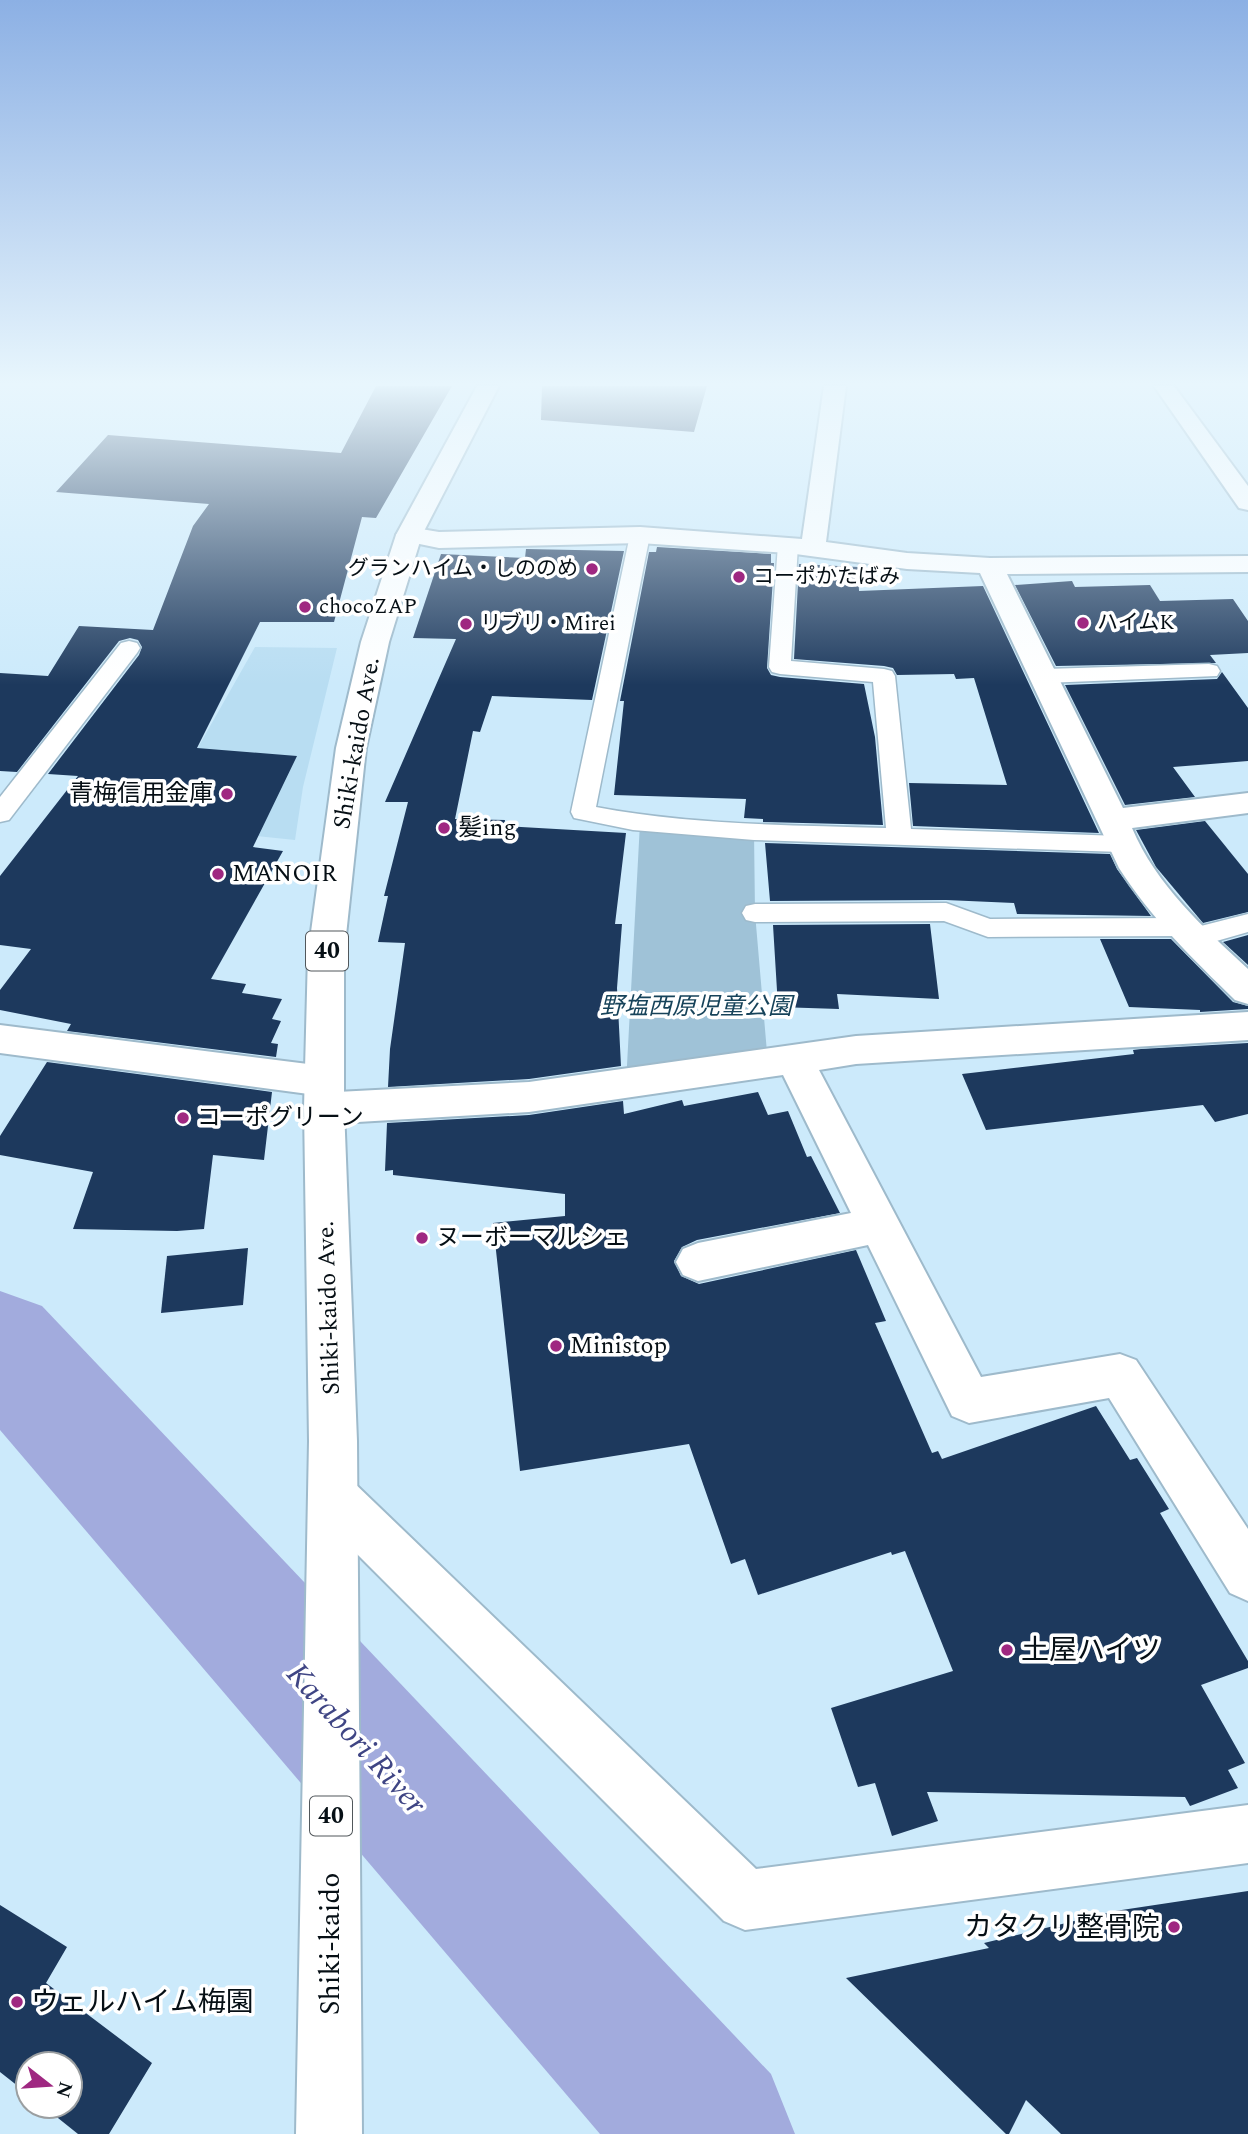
<svg xmlns="http://www.w3.org/2000/svg" width="1248" height="2134" font-family="Spectral,'Noto Sans JP',serif">
<style>
.built{fill:#b8ddf2}
.green{fill:#9fc2d7}
.lines{fill:none;stroke-linecap:round;stroke-linejoin:round}
.river{fill:#a2abdd;fill-rule:evenodd}
.building{fill:#1d395d}
.lane-casing{stroke:#9ebacb;stroke-width:3}
.street-casing{stroke:#9ebacb;stroke-width:4}
.primary-casing{stroke:#9ebacb;stroke-width:4}
.lane{fill:#fff;fill-rule:evenodd}
.street{fill:#fff;fill-rule:evenodd}
.primary{fill:#fff;fill-rule:evenodd}
.poi-dot{fill:#9f2881;stroke:#fff;stroke-width:2.5}
.labels{text-anchor:middle;dominant-baseline:central;stroke-width:7;stroke-linejoin:round;paint-order:stroke}
.far-poi-label{font-size:21px;fill:#060f15;stroke:#fff;text-anchor:start}
.shield{fill:#fff;stroke:#51575b;stroke-width:2}
.shield-label{font-size:23px;font-weight:bold;fill:#060f15}
.street-label{font-size:24px;fill:#060f15;stroke:#fff}
.poi-label{font-size:24px;fill:#060f15;stroke:#fff;text-anchor:start}
.park-label{font-size:24px;font-style:italic;fill:#17435a;stroke:#fff}
.near-poi-label{font-size:28px;fill:#060f15;stroke:#fff;text-anchor:start}
.near-street-label{font-size:28px;fill:#060f15;stroke:#fff}
.near-water-label{font-size:32px;font-style:italic;fill:#3f4584;stroke:#fff}
</style>
<rect width="100%" height="100%" fill="#cceafb"/>
<polygon class="built" points="255,647 337,648 303,787 295,840 154,825"/>
<polygon class="green" points="640,823 754,832 755,913 768,1064 626,1084"/>
<g class="lines">
<polygon class="river" points="0,1291 42,1306 771,2074 795,2134 600,2134 0,1430"/>
</g>
<g class="building">
<polygon points="376,386 452,386 376,518 362,517 334,622 260,622 197,748 297,756 253,847 283,851 211,979 246,984 242,993 282,999 272,1019 281,1021 271,1043 278,1044 276,1057 67,1031 71,1024 0,1010 0,990 31,949 0,945 0,876 78,776 48,774 139,655 142,647 138,640 130,638 119,641 17,772 0,771 0,673 48,676 79,626 153,630 193,526 209,504 56,492 108,435 341,453"/>
<polygon points="542,386 707,386 694,432 541,420"/>
<polygon points="657,547 771,554 771,563 774,563 767,668 771,675 780,677 864,684 875,737 883,825 763,822 763,819 744,818 746,799 614,795 624,701 620,701 649,552 656,552"/>
<polygon points="526,549 624,551 592,700 492,696 480,732 473,731 455,819 505,820 504,826 626,833 615,924 622,924 617,988 621,1066 529,1079 388,1087 390,1049 405,943 378,942 388,896 384,896 408,802 385,802 456,639 413,638 441,554 525,558"/>
<polygon points="799,564 858,567 859,591 983,586 1099,833 913,826 909,783 1007,785 974,678 956,679 954,674 897,675 893,668 884,666 794,659"/>
<polygon points="1072,581 1075,587 1150,585 1160,601 1233,599 1248,621 1248,653 1210,655 1216,663 1056,666 1015,585"/>
<polygon points="1222,672 1248,708 1248,761 1173,767 1195,797 1125,805 1065,685 1217,679"/>
<polygon points="1205,821 1248,874 1248,912 1203,923 1156,867 1136,830"/>
<polygon points="765,843 1110,854 1117,869 1151,916 1017,914 1014,903 946,900 770,901"/>
<polygon points="930,924 939,999 837,994 839,1009 778,1007 773,925"/>
<polygon points="1248,935 1248,965 1223,942"/>
<polygon points="1100,939 1171,939 1233,1002 1248,1006 1248,1009 1200,1012 1200,1010 1129,1007"/>
<polygon points="1248,1043 1248,1114 1215,1122 1203,1105 986,1130 962,1074 1134,1054 1133,1050 1141,1049"/>
<polygon points="47,1062 272,1092 264,1160 213,1155 204,1229 177,1231 73,1229 93,1172 0,1155 0,1136"/>
<polygon points="758,1092 768,1115 788,1111 807,1157 811,1156 840,1213 697,1240 682,1247 674,1261 681,1276 699,1284 856,1250 886,1321 875,1323 932,1453 938,1451 942,1459 1096,1406 1130,1460 1137,1458 1169,1509 1160,1513 1248,1661 1248,1668 1201,1685 1245,1763 1228,1770 1238,1788 1190,1806 1185,1797 927,1792 938,1821 892,1836 875,1783 858,1787 831,1708 953,1671 905,1551 892,1555 891,1552 758,1595 745,1559 731,1564 689,1444 520,1471 493,1223 565,1216 565,1194 393,1175 393,1170 385,1171 387,1123 529,1115 623,1101 624,1114 682,1100 684,1106"/>
<polygon points="248,1248 243,1305 161,1313 167,1256"/>
<polygon points="1248,1891 1248,2134 1061,2134 1026,2100 1009,2134 1006,2134 846,1978 989,1948 984,1943 1115,1911"/>
<polygon points="0,1905 67,1947 46,1983 152,2063 109,2134 78,2134 43,2106 70,2106 70,2064 28,2064 28,2094 0,2072"/>
</g>
<g class="lines">
<g class="lane-casing">
<g id="lane">
<path d="M 640,529 L 650,535 L 596,807 C 691,825 789,825 886,828 L 873,682 L 780,674 L 772,672 L 769,667 L 778,545 L 788,539 L 798,545 L 791,661 L 884,669 L 892,671 L 895,676 L 911,829 L 1121,836 L 1130,838 L 1134,844 L 1130,850 L 1121,852 L 754,840 L 633,830 L 574,818 L 571,812 L 630,535 Z"/>
<polygon points="129,641 137,643 140,648 137,653 9,820 0,822 0,797 121,643"/>
<polygon points="1209,664 1217,666 1220,671 1217,676 1045,683 1037,681 1034,676 1037,671 1045,669"/>
<polygon points="946,903 990,919 1180,918 1190,920 1193,928 1248,914 1248,932 1192,948 1182,945 1179,936 988,937 944,921 755,922 746,920 742,913 746,906 755,904"/>
</g>
</g>
<g class="street-casing">
<g id="street">
<path d="M 824,386 L 846,386 L 826,542 L 907,553 L 990,558 L 1248,556 L 1248,572 L 1007,574 L 1123,808 L 1248,793 L 1248,813 L 1132,828 C 1156,885 1204,928 1248,969 L 1248,1004 L 1235,1000 C 1193,959 1151,918 1119,868 L 980,573 L 907,569 L 788,553 L 640,543 L 439,548 L 400,540 L 396,535 L 400,530 L 409,527 L 439,532 L 640,527 L 802,539 Z"/>
<polygon points="1154,386 1174,386 1248,486 1248,510 1239,508"/>
<polygon points="1248,1012 1248,1040 856,1064 819,1070 981,1377 1120,1354 1136,1360 1248,1529 1248,1601 1230,1593 1109,1398 969,1423 952,1416 868,1245 698,1281 683,1275 676,1262 683,1249 698,1243 851,1213 783,1075 529,1112 324,1124 310,1119 304,1108 310,1097 316,1095 0,1053 0,1025 324,1066 338,1070 343,1081 337,1092 529,1082 856,1036"/>
<polygon points="333,1472 350,1479 756,1869 1248,1805 1248,1863 745,1930 724,1921 316,1513 308,1496 316,1479"/>
</g>
</g>
<g class="primary-casing">
<polygon id="primary" points="477,386 499,386 422,535 389,642 366,748 344,954 344,1108 357,1441 362,2134 296,2134 309,1441 304,1108 308,954 336,748 361,642 396,535"/>
</g>
<use href="#lane" class="lane"/>
<use href="#street" class="street"/>
<use href="#primary" class="primary"/>
</g>
<linearGradient id="sky" x2="0" y2="1"><stop stop-color="#8cb0e4"/><stop offset="0.56" stop-color="#e8f6fd"/><stop offset="1" stop-color="#e8f6fd" stop-opacity="0"/></linearGradient>
<rect width="1248" height="685" fill="url(#sky)"/>
<g class="poi-dot">
<circle cx="592" cy="569" r="7"/>
<circle cx="739" cy="577" r="7"/>
<circle cx="305" cy="607" r="7"/>
<circle cx="1083" cy="623" r="7"/>
<circle cx="466" cy="624" r="7"/>
<circle cx="227" cy="794" r="7"/>
<circle cx="444" cy="828" r="7"/>
<circle cx="218" cy="874" r="7"/>
<circle cx="183" cy="1118" r="7"/>
<circle cx="422" cy="1238" r="7"/>
<circle cx="556" cy="1346" r="7"/>
<circle cx="1007" cy="1650" r="7"/>
<circle cx="1174" cy="1927" r="7"/>
<circle cx="17" cy="2002" r="7"/>
</g>
<g class="labels">
<g class="far-poi-label">
<text x="578" y="569" text-anchor="end">グランハイム・しののめ</text>
<text x="753" y="577">コーポかたばみ</text>
<text x="319" y="607">chocoZAP</text>
<text x="1097" y="623">ハイムK</text>
<text x="480" y="624">リブリ・Mirei</text>
</g>
<g class="shield">
<rect x="306" y="931.5" width="42" height="39" rx="5"/>
<rect x="310" y="1796.5" width="42" height="39" rx="5"/>
</g>
<g class="shield-label">
<text x="327" y="951">40</text>
<text x="331" y="1816">40</text>
</g>
<g class="street-label">
<text transform="translate(357 743) rotate(-80)">Shiki-kaido Ave.</text>
<text transform="translate(329 1308) rotate(-92)">Shiki-kaido Ave.</text>
</g>
<g class="poi-label">
<text x="213" y="794" text-anchor="end">青梅信用金庫</text>
<text x="458" y="828">髪ing</text>
<text x="232" y="874">MANOIR</text>
<text x="197" y="1118">コーポグリーン</text>
<text x="436" y="1238">ヌーボーマルシェ</text>
<text x="570" y="1346">Ministop</text>
</g>
<g class="park-label">
<text x="696" y="1007">野塩西原児童公園</text>
</g>
<g class="near-poi-label">
<text x="1021" y="1650">土屋ハイツ</text>
<text x="1160" y="1927" text-anchor="end">カタクリ整骨院</text>
<text x="31" y="2002">ウェルハイム梅園</text>
</g>
<g class="near-street-label">
<text transform="translate(330 1944) rotate(-90)">Shiki-kaido</text>
</g>
<g class="near-water-label">
<text transform="translate(356 1739) rotate(48)">Karabori River</text>
</g>
</g>
<g transform="translate(49 2085) rotate(107)"><circle r="33" fill="#ffffff" stroke="#9b9fa1" stroke-width="2"/>
<path d="M0-5L12 26L0 18L-12 26Z" fill="#9f2881"/>
<text y="-10" font-size="19" font-weight="bold" text-anchor="middle" fill="#060f15">N</text>
</g>
</svg>
